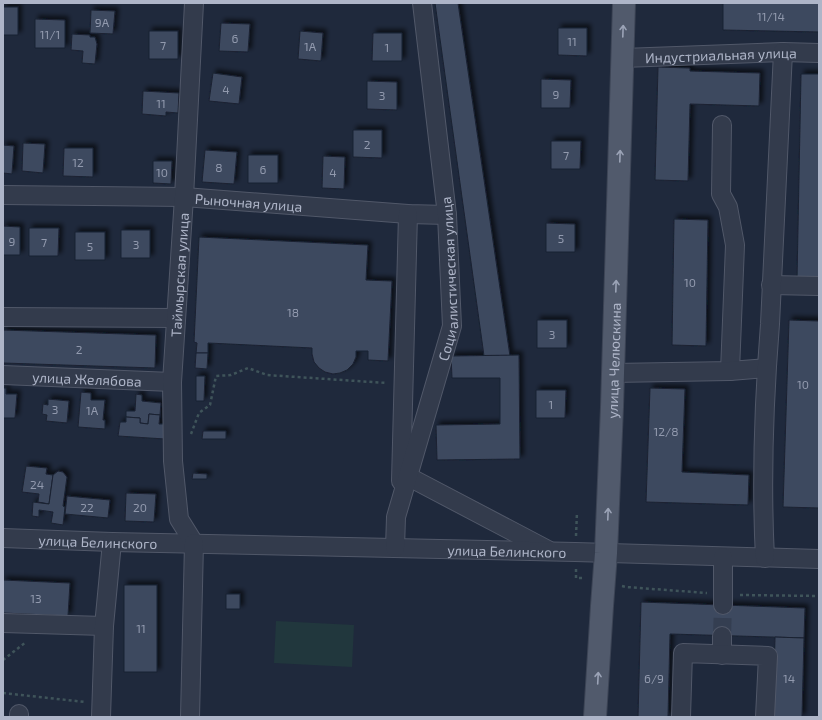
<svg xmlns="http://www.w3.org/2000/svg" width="822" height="720" font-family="'Exo 2',sans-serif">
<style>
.green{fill:#21373d}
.building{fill:#3d485e;stroke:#1a2232;filter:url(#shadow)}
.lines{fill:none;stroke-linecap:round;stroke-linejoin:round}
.minor-tunnel{stroke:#343e51;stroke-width:18;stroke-dasharray:18 9;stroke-linecap:butt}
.minor-casing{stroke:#515869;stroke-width:20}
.major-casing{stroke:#3c4455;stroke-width:24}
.path{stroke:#3f545a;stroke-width:2.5;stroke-dasharray:3 3;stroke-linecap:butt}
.minor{stroke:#333b4c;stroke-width:18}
.major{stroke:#515a6c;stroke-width:22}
.oneway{stroke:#9ba3b6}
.labels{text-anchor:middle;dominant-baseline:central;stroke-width:4;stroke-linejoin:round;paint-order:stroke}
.number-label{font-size:12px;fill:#929aae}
.street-label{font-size:14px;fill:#aeb5c8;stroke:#182030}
</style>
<defs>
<filter id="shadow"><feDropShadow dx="3.5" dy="-3.5" stdDeviation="2" flood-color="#0009"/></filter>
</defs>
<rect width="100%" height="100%" fill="#1f293c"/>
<polygon class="green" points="276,621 354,625 352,667 274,663"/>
<g class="building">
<polygon points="435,3 458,3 510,356 484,356"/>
<polygon points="723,3 819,3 819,32 723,30"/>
<rect x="3" y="7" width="15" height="28"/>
<polygon points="91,10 115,11 113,34 90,33"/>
<polygon points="35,19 65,20 65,48 35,48"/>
<polygon points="221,23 250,24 248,52 219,51"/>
<polygon points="558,28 587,28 587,56 558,55"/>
<rect x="149" y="31" width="29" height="28"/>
<polygon points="300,31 323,33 321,61 298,59"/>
<polygon points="373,33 402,33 402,61 372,61"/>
<polygon points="72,34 90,35 90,37 95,37 97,44 95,64 82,63 83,51 71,50"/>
<polygon points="658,67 690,68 690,71 760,73 759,106 690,104 688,181 655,180"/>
<polygon points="213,73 242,77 239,104 209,101"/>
<polygon points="801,74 819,74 819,280 797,279"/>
<polygon points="541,79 571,80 570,108 541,108"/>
<polygon points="367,81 397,82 397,110 367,109"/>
<polygon points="143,91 179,93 178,113 166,112 166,116 142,114"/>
<polygon points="353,130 382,130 382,158 353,157"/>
<polygon points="551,141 581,141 580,169 551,169"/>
<polygon points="23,143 45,144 43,173 22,171"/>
<polygon points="3,145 14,146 12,174 3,173"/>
<polygon points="64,148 93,148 93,177 63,176"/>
<polygon points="205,150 237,152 234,184 202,182"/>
<rect x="248" y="155" width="30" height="28"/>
<polygon points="323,156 345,157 344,189 322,188"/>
<polygon points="153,161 172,161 171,184 153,183"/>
<polygon points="674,219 708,220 706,346 672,345"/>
<polygon points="546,223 575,224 575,252 546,252"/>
<polygon points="3,226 20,227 20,255 3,255"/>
<polygon points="29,228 59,228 58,256 29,256"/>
<rect x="121" y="230" width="29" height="28"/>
<rect x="75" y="232" width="30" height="28"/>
<polygon points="199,237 368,245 366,280 392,281 388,361 368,360 368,351 356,351 356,357 353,364 347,370 340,373 333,374 325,372 319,368 314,362 312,354 312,348 208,343 208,353 196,353 197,343 194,342"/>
<rect x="537" y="320" width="30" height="28"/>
<polygon points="789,320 819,321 819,508 783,507"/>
<polygon points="3,330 156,335 155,368 3,363"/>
<polygon points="196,353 208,353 207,369 195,368"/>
<polygon points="519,355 520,459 437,460 436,425 500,424 500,378 452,378 451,356"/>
<polygon points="196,376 205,376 204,401 196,401"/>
<polygon points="3,388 6,388 6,394 17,394 15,418 3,418"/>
<polygon points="650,388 685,389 682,472 749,475 748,505 646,502"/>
<polygon points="536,390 566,390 565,418 536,418"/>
<polygon points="81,392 91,393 91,400 105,400 103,420 105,420 105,429 78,427"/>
<polygon points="136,394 142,395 142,401 161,403 160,415 149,414 148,424 140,423 140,418 126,417 126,411 135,411"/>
<polygon points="48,399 69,401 67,423 46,421 47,415 42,414 43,404 48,405"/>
<polygon points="149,414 160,415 159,424 166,424 165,439 118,436 120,422 126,422 126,417 140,418 140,423 148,424"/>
<polygon points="203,431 226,431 226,439 202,439"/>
<polygon points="26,466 47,468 46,474 53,475 49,504 38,502 39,494 22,492"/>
<polygon points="58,471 63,472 67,477 63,506 65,507 63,525 51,523 53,512 39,510 39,517 32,516 33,502 49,504 53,475"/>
<polygon points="193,473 207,474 207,479 192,479"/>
<polygon points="126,493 156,494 154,522 125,521"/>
<polygon points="67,496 110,500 108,518 65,514"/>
<polygon points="3,580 70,583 68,616 3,613"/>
<rect x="124" y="585" width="33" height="87"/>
<rect x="226" y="594" width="14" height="15"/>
<polygon points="641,602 805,608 804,638 670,634 668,717 638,717"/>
<polygon points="775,637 804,638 802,717 773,717"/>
</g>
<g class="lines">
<polyline class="minor-tunnel" points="722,636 723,605"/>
<g class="minor-casing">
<g id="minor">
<path id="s1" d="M 623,58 L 783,52 L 819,53"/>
<polyline points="722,125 721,194 728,207 735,245 730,371"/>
<path id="s2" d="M 3,195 L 184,197 L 408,214 L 447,215"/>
<polyline points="771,285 819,286"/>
<polyline points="3,317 175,318"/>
<polyline points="613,373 730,371 766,368"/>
<path id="s3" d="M 3,375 L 172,382"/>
<polyline points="409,477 548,550"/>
<polyline points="401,481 408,214"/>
<path id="s4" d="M 3,538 L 112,542 L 575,552 L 819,559"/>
<path id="s5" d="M 194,543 L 179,519 L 173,461 L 172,382 L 184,197 L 194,3"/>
<path id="s6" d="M 395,548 L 396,517 L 452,326 L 447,215 L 422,3"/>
<path d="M 765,558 C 761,481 764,400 770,324 L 783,52"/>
<polyline points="723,605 723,557"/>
<polyline points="3,623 104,626"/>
<polyline points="722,636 722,655"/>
<polyline points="19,717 19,714"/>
<polyline points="101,717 104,626 112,542"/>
<polyline points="190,717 194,543"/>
<polyline points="681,717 683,653 768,656 765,717"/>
</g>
</g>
<g class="major-casing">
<g id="major">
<path id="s7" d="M 595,717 L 602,606 L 606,553 L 612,407 L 624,3"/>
</g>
</g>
<g class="path">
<polyline points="191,434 199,413 210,405 216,376 231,375 248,368 267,375 387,383"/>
<polyline points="576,536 577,512"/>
<polyline points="576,569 576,578 585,578"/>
<polyline points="622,586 626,587 707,593"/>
<polyline points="740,595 819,596"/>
<polyline points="3,660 26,642"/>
<polyline points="3,693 85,702"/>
</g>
<use href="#minor" class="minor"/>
<use href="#major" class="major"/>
</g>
<defs><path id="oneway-shaft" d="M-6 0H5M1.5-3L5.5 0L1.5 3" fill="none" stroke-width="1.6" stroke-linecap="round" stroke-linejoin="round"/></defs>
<g class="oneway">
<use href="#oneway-shaft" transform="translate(623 31) rotate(-88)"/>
<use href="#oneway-shaft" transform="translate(620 156) rotate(-88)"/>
<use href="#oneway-shaft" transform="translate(616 286) rotate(-88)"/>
<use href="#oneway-shaft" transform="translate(608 514) rotate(-88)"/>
<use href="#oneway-shaft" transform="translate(598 678) rotate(-87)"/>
</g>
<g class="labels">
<g class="number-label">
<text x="771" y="16">11/14</text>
<text x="102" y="22">9А</text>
<text x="50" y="34">11/1</text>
<text x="235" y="38">6</text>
<text x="572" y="41">11</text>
<text x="163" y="45">7</text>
<text x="310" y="46">1А</text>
<text x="387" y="47">1</text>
<text x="226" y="89">4</text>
<text x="556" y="94">9</text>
<text x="382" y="95">3</text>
<text x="161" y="103">11</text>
<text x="367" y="144">2</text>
<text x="566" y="155">7</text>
<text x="78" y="162">12</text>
<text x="219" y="167">8</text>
<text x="263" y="169">6</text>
<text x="162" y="172">10</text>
<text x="333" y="172">4</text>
<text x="561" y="238">5</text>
<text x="12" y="241">9</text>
<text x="44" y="242">7</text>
<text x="136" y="244">3</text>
<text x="90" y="246">5</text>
<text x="690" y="282">10</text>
<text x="293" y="312">18</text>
<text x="552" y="334">3</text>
<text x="79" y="349">2</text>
<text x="803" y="384">10</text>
<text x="551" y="404">1</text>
<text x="55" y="409">3</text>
<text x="92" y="410">1А</text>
<text x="666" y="431">12/8</text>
<text x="37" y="484">24</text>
<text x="87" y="507">22</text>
<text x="140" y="507">20</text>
<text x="36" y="598">13</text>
<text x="141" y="628">11</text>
<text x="654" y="678">6/9</text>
<text x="789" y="678">14</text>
</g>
<g class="street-label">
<text stroke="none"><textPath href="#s1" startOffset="98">Индустриальная улица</textPath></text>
<text stroke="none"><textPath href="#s2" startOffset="246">Рыночная улица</textPath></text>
<text stroke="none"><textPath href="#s5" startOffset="273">Таймырская улица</textPath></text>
<text stroke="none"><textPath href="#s6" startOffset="277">Социалистическая улица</textPath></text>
<text stroke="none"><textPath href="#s7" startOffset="357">улица Челюскина</textPath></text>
<text stroke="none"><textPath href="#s3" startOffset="84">улица Желябова</textPath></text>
<text stroke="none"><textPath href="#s4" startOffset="95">улица Белинского</textPath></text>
<text stroke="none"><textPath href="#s4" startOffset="504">улица Белинского</textPath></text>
</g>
</g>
<rect width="822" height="720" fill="none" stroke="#aeb5c8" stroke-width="8"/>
</svg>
